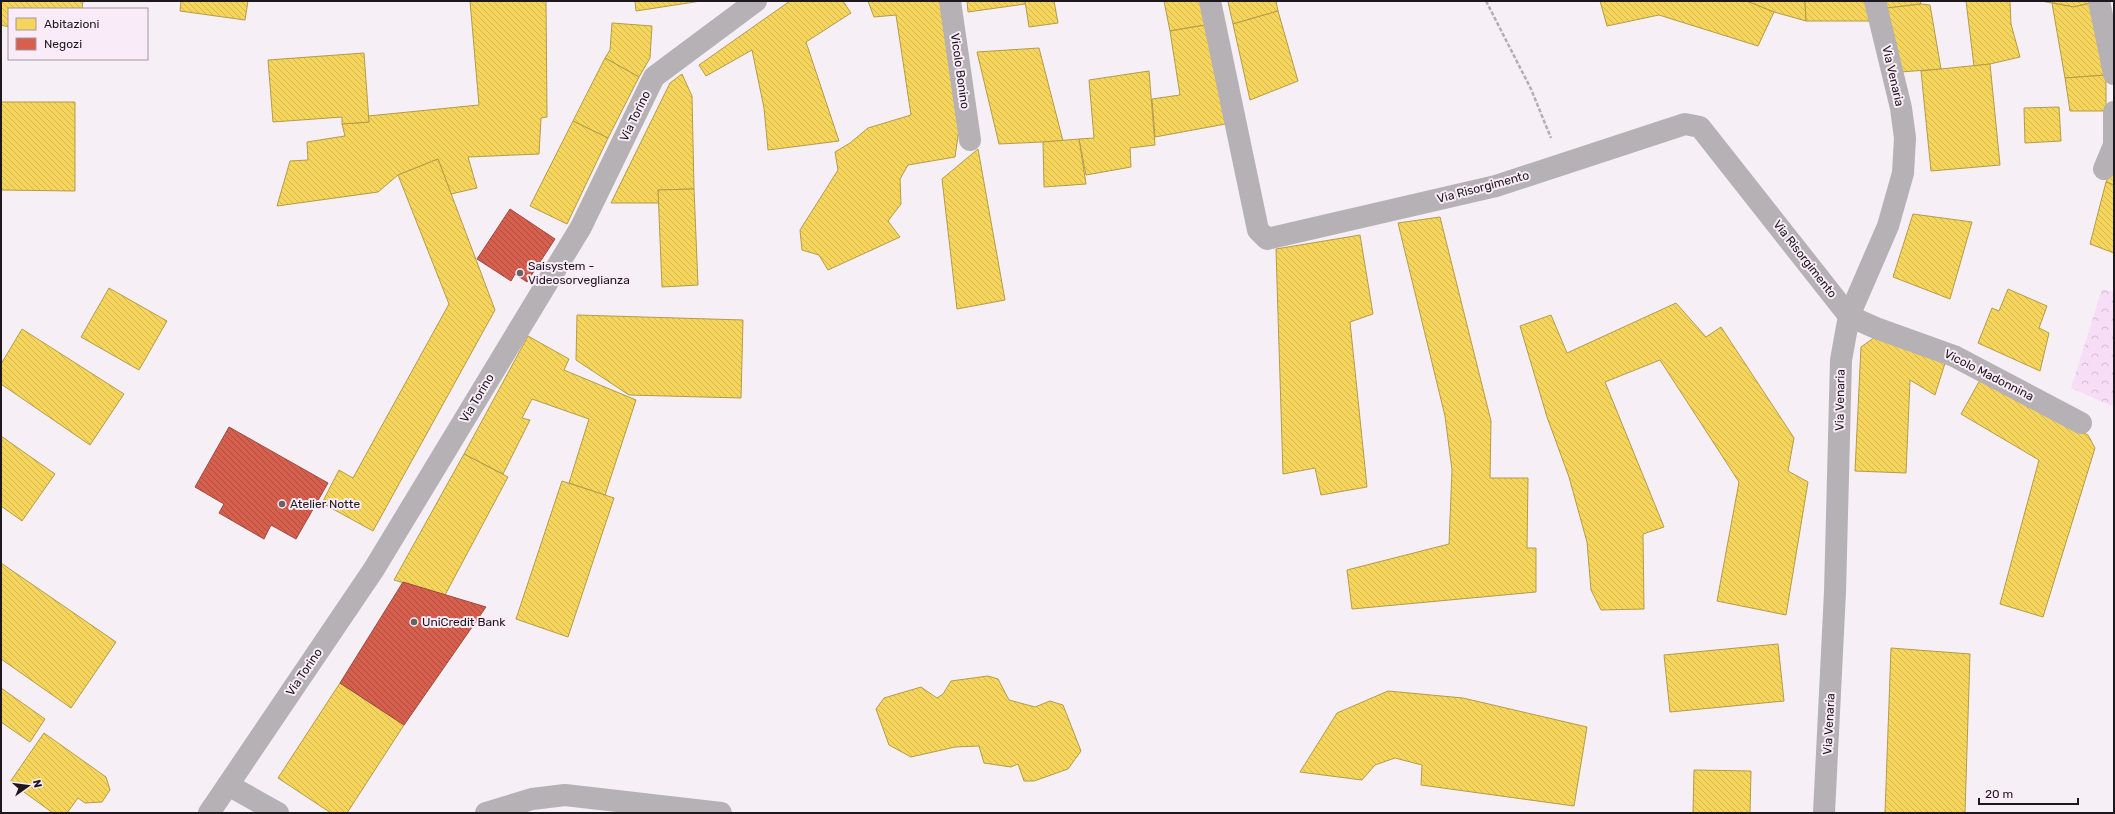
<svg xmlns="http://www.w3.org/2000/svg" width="2115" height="814" font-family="Rubik,sans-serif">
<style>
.forest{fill:url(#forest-crowns)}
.homes{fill:url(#homes-back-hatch);stroke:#b59c49}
.shops{fill:url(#shops-back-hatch);stroke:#9e4a3f}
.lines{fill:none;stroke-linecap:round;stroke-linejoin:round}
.path{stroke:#b2aeb2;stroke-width:2.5;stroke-dasharray:4 2;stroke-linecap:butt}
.minor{stroke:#b5b1b4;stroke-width:22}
.poi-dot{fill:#696369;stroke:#f9ecf8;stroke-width:1.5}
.labels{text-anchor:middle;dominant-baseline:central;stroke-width:4;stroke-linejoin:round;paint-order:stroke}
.street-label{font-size:12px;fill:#1d181d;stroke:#f9ecf8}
.poi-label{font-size:12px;fill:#1d181d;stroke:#f9ecf8;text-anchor:start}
</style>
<defs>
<pattern id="forest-crowns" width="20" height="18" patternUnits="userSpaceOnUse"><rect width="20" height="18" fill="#f7ddf6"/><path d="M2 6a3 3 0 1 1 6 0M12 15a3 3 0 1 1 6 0" fill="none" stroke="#d3bdd2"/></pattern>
<pattern id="homes-back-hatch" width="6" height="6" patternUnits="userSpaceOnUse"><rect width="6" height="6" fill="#f6d55c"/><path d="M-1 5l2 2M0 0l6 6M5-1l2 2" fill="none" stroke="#d2b650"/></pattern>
<pattern id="shops-back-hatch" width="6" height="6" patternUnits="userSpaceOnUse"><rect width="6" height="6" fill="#d6604d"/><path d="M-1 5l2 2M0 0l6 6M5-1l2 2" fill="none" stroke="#ad4e3f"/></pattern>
</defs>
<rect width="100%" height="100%" fill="#f6eff5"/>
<polygon class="forest" points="2102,289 2114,292 2114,407 2071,388"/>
<g class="homes">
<polygon points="1,1 83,1 82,9 9,9 9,27 1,25"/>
<polygon points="181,1 248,1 245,20 180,11"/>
<polygon points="470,1 546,1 547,117 541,118 539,154 468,157 477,188 451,194 438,159 398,175 378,192 277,206 290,161 308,160 307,142 345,136 342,124 369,122 368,116 479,105"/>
<polygon points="635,1 701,1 636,11"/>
<polygon points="790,1 843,1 851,13 806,42 839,141 768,150 764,108 752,50 706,76 699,65"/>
<polygon points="868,1 942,1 960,122 955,157 908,165 900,179 901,204 888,221 900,237 828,270 819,255 802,250 800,230 838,170 835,152 850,143 868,128 911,115 896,15 874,17"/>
<polygon points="967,1 1025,1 1025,4 968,12"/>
<polygon points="1025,1 1054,1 1058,23 1029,27"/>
<polygon points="1164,1 1205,1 1211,24 1170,31"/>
<polygon points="1231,1 1276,1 1278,11 1233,24 1228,2"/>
<polygon points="1600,1 1747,1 1774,12 1758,46 1659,15 1607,26"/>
<polygon points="1747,1 1805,1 1806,21 1774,12"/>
<polygon points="1805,1 1866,1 1871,21 1806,21"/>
<polygon points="1885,1 1920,1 1921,4 1887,8"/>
<polygon points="1966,1 2010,1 2011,24 2020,57 1990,64 1974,66"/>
<polygon points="2041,1 2089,1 2090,3 2074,7"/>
<polygon points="2052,3 2074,7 2090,3 2106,75 2065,78"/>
<polygon points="1921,4 1930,5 1941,69 1900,72 1887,8"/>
<polygon points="1278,11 1298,81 1250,100 1233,24"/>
<polygon points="612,23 652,26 650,58 639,77 605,58 610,50"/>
<polygon points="1211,24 1231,123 1155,137 1152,99 1180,95 1170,31"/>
<polygon points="1039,48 1063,141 999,144 977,52"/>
<polygon points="364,53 369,122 342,124 342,117 273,122 268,60"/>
<polygon points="605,58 639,77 608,138 573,121"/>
<polygon points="1990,64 2000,165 1931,171 1921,71"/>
<polygon points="1149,71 1155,145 1130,148 1131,167 1086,175 1079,139 1094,138 1089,80"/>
<polygon points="682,74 692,96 694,189 658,190 659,203 611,203 670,83"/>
<polygon points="2106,75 2106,111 2070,111 2065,78"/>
<polygon points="1,102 75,102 75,191 1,190"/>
<polygon points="2059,107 2061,141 2025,143 2024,108"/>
<polygon points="573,121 608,138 567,224 530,206"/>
<polygon points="1079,139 1086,184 1044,187 1043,142"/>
<polygon points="978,149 1005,300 957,309 942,179"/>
<polygon points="438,159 495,310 373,531 322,503 339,470 353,478 449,304 398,175"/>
<polygon points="2114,166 2114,185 2106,182"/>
<polygon points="2106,182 2114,185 2114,253 2090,244"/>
<polygon points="694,189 698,285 662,287 658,190"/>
<polygon points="1913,214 1972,222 1950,299 1893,277"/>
<polygon points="1440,217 1491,421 1490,478 1528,478 1527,548 1536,548 1536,592 1352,609 1347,570 1449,544 1452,470 1445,416 1398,223"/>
<polygon points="1360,235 1373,314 1350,322 1367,487 1321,495 1315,468 1283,474 1276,249"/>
<polygon points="109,288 167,321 139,370 81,337"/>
<polygon points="2008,289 2047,306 2039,328 2049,333 2040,371 1978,343 1992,308 1999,311"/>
<polygon points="1676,303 1706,337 1721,327 1794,438 1788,471 1808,482 1786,615 1717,601 1739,482 1660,360 1605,382 1664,527 1643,534 1644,609 1601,610 1591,590 1587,542 1569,477 1547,417 1520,326 1551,315 1567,353"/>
<polygon points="577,315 743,320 741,398 629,395 576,360"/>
<polygon points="22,329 124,394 90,445 1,384 1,364"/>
<polygon points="1878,335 1946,360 1935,395 1910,380 1906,473 1855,471 1861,347"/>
<polygon points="528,336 569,359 564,370 636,400 605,495 569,483 589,419 532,399 522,418 530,420 503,474 464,454"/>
<polygon points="1980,380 2088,435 2095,448 2043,617 2000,604 2039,460 1961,414"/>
<polygon points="1,436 55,474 22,521 1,506"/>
<polygon points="464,454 508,477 445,595 394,580"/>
<polygon points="562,481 614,498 568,637 516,619"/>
<polygon points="1,563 116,642 71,708 1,659"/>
<polygon points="1778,644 1784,701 1670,712 1664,655"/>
<polygon points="1891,648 1970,654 1965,813 1885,813"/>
<polygon points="988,676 998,679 1009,700 1035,707 1050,701 1063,705 1081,751 1068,769 1034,781 1024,781 1018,764 1011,767 984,763 979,746 955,747 911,757 889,745 876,709 884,698 921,687 937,698 943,694 951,681"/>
<polygon points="340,683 404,725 347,813 331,813 278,778"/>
<polygon points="1,688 45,719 30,742 1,722"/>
<polygon points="1388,691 1463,698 1587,727 1574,806 1421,785 1422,765 1395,758 1375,765 1362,780 1300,772 1337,713"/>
<polygon points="44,733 106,777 110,790 102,802 85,803 78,798 67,813 53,813 10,782"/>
<polygon points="1694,770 1751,771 1750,813 1693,813"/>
</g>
<g class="shops">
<polygon points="510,209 555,239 527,282 515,274 511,281 477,259"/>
<polygon points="229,427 328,483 296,539 271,525 264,539 219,513 224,504 195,487"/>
<polygon points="403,582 486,607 404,725 340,683"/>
</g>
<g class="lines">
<polyline class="path" points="1486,1 1531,89 1551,138"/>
<g class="minor">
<polyline points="950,1 970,140"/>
<polyline points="1210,1 1258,230 1267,239 1496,186 1685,124 1700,127 1849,316 1876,328 1954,356 2081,423"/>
<polyline points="2099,1 2114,74"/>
<polyline points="2104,169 2114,145 2114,112"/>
<polyline points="228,785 278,813"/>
<polyline points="209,813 374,569 581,227 654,77 756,1"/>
<polyline points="486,813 532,799 565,795 721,813"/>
<polyline points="1824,813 1835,592 1841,360 1849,316 1888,226 1903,173 1905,138 1901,108 1875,1"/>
</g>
</g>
<g class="poi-dot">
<circle cx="520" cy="273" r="4"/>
<circle cx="282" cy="504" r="4"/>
<circle cx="414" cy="622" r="4"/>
</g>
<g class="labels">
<g class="street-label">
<text transform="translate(960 71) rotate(82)">Vicolo Bonino</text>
<text transform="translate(1893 76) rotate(77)">Via Venaria</text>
<text transform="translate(635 116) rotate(-64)">Via Torino</text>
<text transform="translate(1483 187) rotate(-15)">Via Risorgimento</text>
<text transform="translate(1805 259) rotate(52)">Via Risorgimento</text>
<text transform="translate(1989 375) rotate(27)">Vicolo Madonnina</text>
<text transform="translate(477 398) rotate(-59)">Via Torino</text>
<text transform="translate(1840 400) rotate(-89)">Via Venaria</text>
<text transform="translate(304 672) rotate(-56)">Via Torino</text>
<text transform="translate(1829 724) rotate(-87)">Via Venaria</text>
</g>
<g class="poi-label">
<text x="528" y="266">Saisystem -<tspan x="528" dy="14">Videosorveglianza</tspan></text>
<text x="290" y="504">Atelier Notte</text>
<text x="422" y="622">UniCredit Bank</text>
</g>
</g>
<rect width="2115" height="814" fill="none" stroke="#1d181d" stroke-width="4"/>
<rect x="8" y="8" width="140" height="52" fill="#f9ecf8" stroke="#a197a0"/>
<rect x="16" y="18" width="20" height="12" fill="#f6d55c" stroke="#a197a0"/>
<text x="44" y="28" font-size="12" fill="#1d181d">Abitazioni</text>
<rect x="16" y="38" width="20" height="12" fill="#d6604d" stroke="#a197a0"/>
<text x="44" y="48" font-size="12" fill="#1d181d">Negozi</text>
<g transform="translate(28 786) rotate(76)" stroke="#f9ecf8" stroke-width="3" paint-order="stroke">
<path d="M0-3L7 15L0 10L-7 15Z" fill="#1d181d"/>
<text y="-6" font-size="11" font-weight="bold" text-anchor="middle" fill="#1d181d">N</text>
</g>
<path d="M1979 798v6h99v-6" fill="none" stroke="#1d181d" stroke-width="2"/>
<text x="1985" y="798" font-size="12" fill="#1d181d" stroke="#f9ecf8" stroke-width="3" paint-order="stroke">20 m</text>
</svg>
